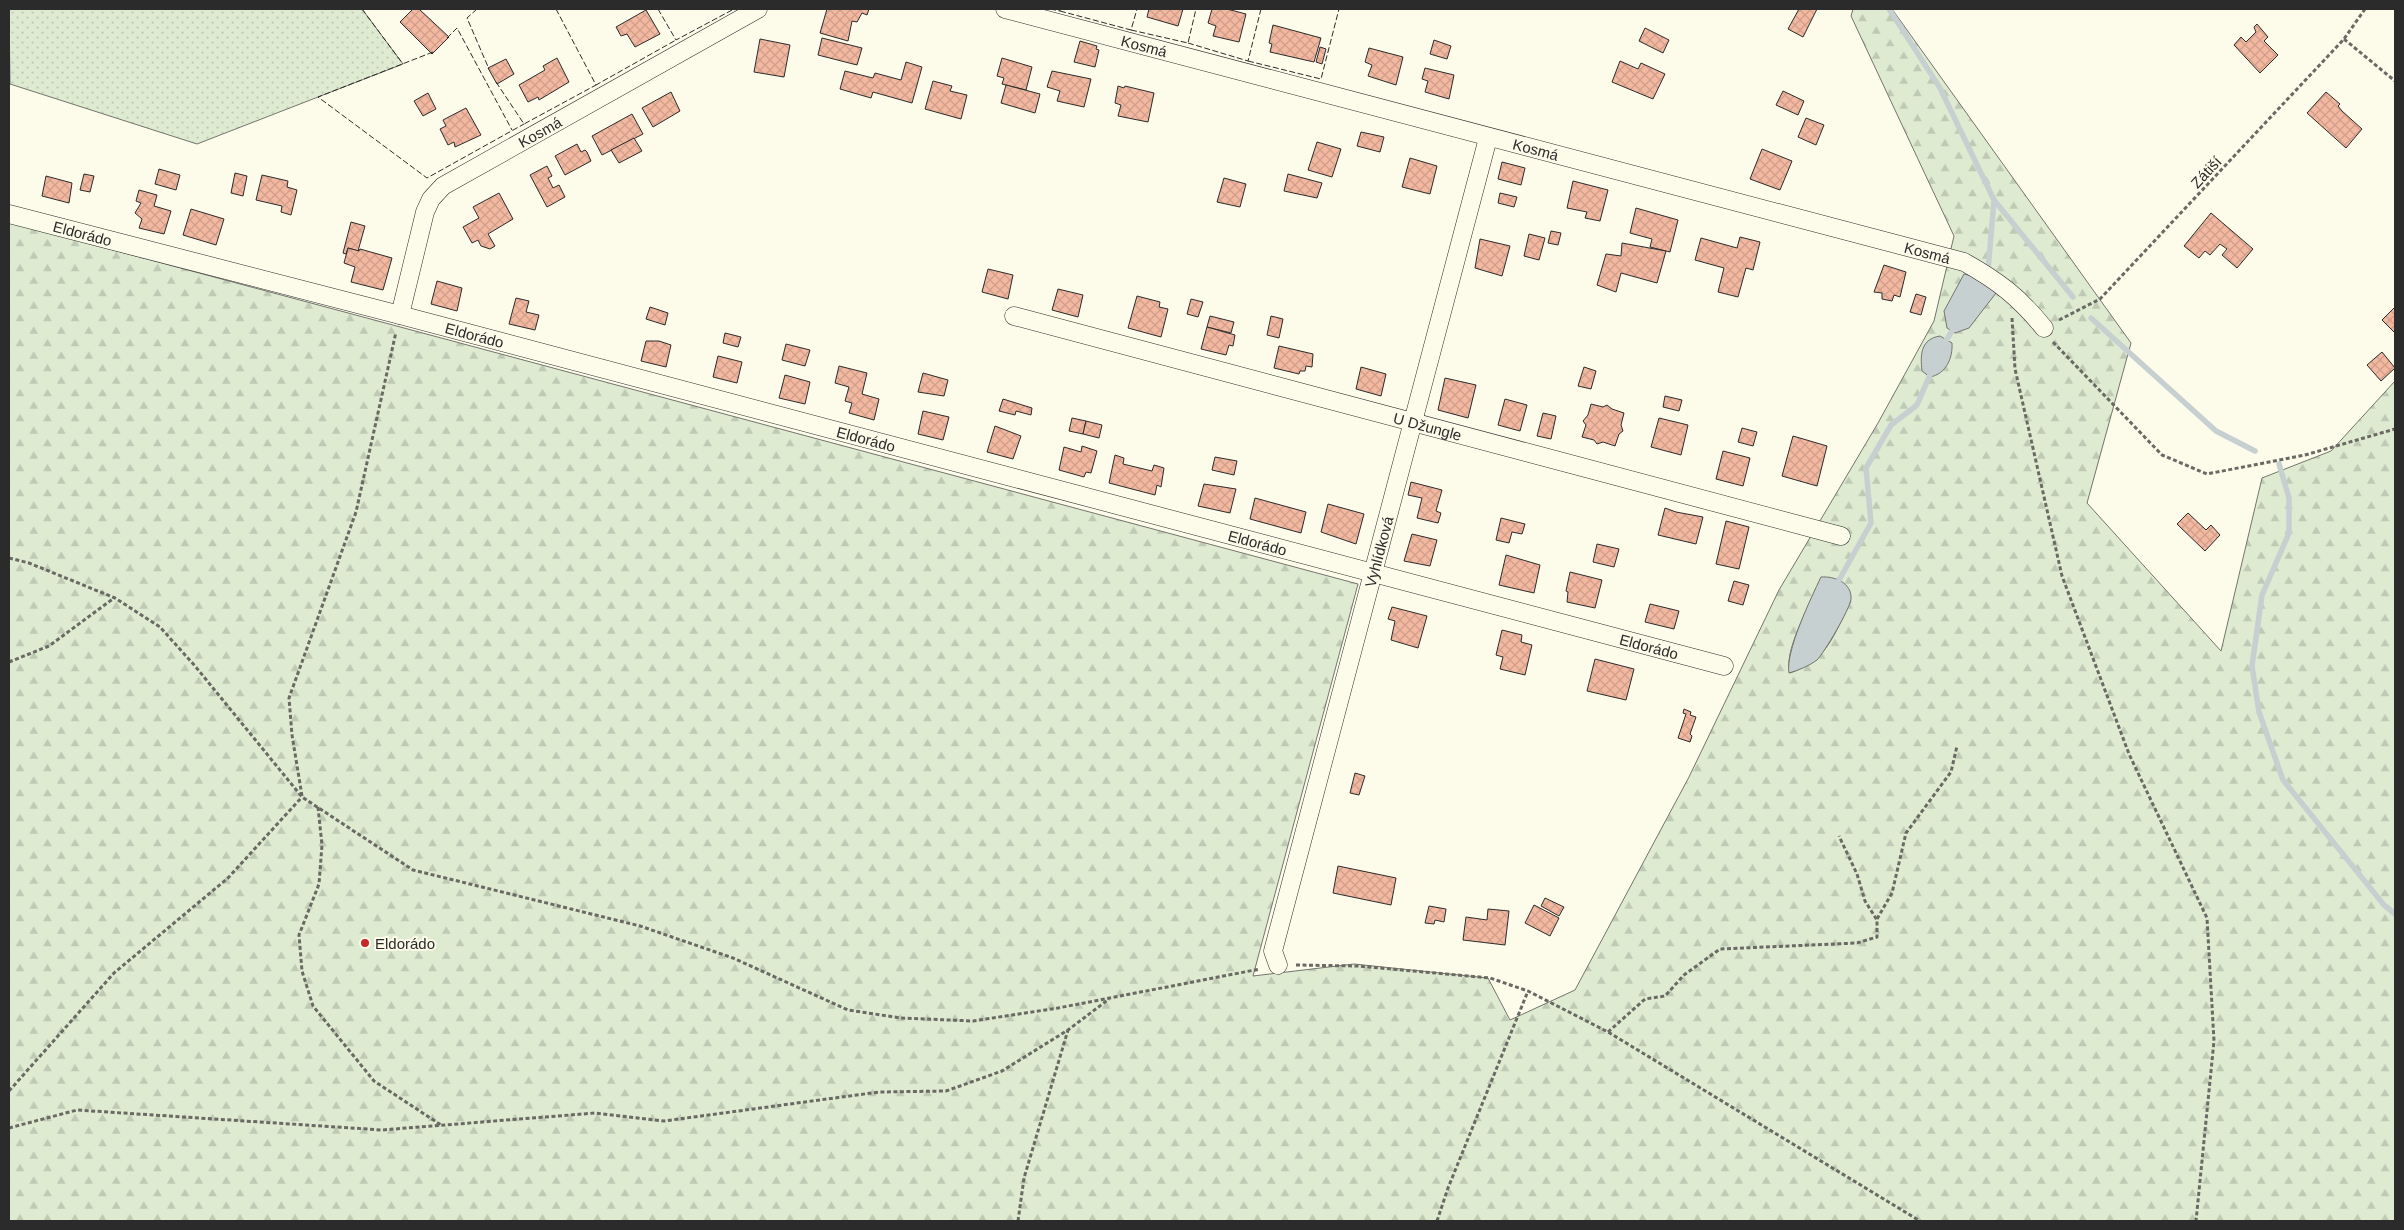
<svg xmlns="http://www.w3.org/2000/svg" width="2404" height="1230" font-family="Helvetica,sans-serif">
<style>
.grass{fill:url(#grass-dots);stroke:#74746e}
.forest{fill:url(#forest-firs);stroke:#74746e;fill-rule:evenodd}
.water{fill:#c7d0d0;stroke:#74746e}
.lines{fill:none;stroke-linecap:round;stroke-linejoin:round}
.stream{stroke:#c7d0d0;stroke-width:5.5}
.building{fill:url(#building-cross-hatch);stroke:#2b2b2b}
.street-casing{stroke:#2b2b2b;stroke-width:19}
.path{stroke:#6a6964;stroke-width:3;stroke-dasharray:4 2.5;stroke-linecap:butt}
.street{stroke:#fdfbea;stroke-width:18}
.fence{stroke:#2b2b2b;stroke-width:1;stroke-dasharray:6 2.5;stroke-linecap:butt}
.poi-dot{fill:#c62828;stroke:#fdfbea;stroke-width:2}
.labels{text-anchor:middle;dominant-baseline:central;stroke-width:4;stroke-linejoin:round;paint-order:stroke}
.street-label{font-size:15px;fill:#2b2b2b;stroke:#fdfbea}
.poi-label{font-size:15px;fill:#2b2b2b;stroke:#fdfbea;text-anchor:start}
</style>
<defs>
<pattern id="grass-dots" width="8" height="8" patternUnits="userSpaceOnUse" patternTransform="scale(1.25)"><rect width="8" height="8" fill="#deebd1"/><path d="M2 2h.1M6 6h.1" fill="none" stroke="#bfcab4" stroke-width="1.8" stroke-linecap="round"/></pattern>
<pattern id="forest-firs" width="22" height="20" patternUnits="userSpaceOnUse" patternTransform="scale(1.25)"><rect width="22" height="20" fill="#deebd1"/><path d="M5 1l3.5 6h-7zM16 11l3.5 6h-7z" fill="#bfcab4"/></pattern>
<pattern id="building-cross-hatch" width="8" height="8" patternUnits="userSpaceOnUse" patternTransform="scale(1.25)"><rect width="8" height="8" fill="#f2b8a0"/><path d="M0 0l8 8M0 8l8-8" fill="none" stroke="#d09e8a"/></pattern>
</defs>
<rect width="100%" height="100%" fill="#fdfbea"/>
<polygon class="grass" points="9,9 362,9 403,64 197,144 10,84"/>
<path class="forest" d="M 1853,9 L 1892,9 L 2131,343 L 2087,503 L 2221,651 L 2262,478 L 2331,451 L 2395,381 L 2395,1221 L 9,1221 L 9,222 L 1358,584 L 1253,976 L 1354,964 L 1488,978 L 1510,1020 L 1575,990 L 1689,777 L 1779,590 L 1878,423 L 1934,321 L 1954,236 L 1851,16 ZM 1816,588 L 1851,601 C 1834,634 1828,660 1790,673 C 1783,653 1808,609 1816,588 Z"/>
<g class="water">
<path d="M 1964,274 C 1976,277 1993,280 1996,293 L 1969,328 L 1955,333 L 1947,328 L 1944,311 Z"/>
<path d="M 1940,336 L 1952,343 C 1953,358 1946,374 1930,377 L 1922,371 C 1920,354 1921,339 1940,336 Z"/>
<path d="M 1821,577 C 1835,576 1852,583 1851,599 C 1850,609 1824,653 1817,660 C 1809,666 1799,670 1789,673 C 1785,652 1811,598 1821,577 Z"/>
</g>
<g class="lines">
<g class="stream">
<polyline points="1889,9 1940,88 1994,200 2073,297"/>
<polyline points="1988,271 1994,200"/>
<polyline points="2091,318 2216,431 2255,451"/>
<polyline points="1944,344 1955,326"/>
<polyline points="2279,464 2289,498 2289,533 2262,595 2252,666 2259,712 2283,780 2384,905 2395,914"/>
<polyline points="1839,580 1871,523 1866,468 1891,425 1917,405 1932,370"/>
</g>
</g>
<g class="building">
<polygon points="413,9 419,9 449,37 432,54 400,22"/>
<polygon points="827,9 869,9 867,15 862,13 857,22 852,21 848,41 820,33"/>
<polygon points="1149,9 1183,9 1178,26 1147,17"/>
<polygon points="1212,9 1227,9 1246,14 1239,42 1213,36 1216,26 1208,23"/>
<polygon points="1799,9 1817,9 1803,37 1788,29"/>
<polygon points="646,10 660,34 635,47 627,34 621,36 616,27"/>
<polygon points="2257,24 2268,37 2264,41 2278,55 2260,73 2234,45 2241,37 2246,42 2256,32 2254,27"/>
<polygon points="1273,25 1321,38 1314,62 1270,52 1272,44 1269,43"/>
<polygon points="1645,28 1669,40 1663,53 1639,41"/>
<polygon points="822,38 862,48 857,65 818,55"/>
<polygon points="760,39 790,45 784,77 754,72"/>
<polygon points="1434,40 1451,46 1447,59 1430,54"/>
<polygon points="1080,41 1097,46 1096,49 1099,50 1095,67 1074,62"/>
<polygon points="1320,47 1326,49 1322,64 1316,62"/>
<polygon points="1369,48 1403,57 1396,85 1368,76 1372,65 1365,62"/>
<polygon points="557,58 569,82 539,100 538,97 528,102 519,85 545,70 543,66"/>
<polygon points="1002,58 1032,67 1026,90 1002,84 1004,78 997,76"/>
<polygon points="506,59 514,74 497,84 488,68"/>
<polygon points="1620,61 1638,69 1641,63 1665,74 1653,99 1612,82"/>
<polygon points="906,62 922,67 912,103 873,92 871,98 840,89 845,71 873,78 875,73 901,80"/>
<polygon points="1425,68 1454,75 1449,99 1425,92 1428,81 1422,79"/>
<polygon points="1052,71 1091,79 1084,107 1057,101 1060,91 1047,87"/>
<polygon points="933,81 952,86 950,91 967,95 961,119 925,109"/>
<polygon points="1006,85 1040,94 1035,113 1001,103"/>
<polygon points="1118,86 1124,88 1125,86 1154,93 1148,122 1118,116 1121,105 1115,103"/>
<polygon points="1783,91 1804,101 1798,115 1776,105"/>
<polygon points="671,92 680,111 653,127 642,108"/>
<polygon points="2326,92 2340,104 2338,106 2342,111 2362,129 2346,148 2307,113"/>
<polygon points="428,93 436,109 423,116 414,101"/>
<polygon points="466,108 481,135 455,147 454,142 448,145 440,129 446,126 443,120"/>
<polygon points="632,114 643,134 602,155 592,136"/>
<polygon points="1806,118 1824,125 1816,145 1798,137"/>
<polygon points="1361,132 1384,137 1380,152 1357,146"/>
<polygon points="634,138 642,151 619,163 611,150"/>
<polygon points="1317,142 1341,149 1332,177 1308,170"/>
<polygon points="577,144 581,152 585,150 587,152 591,161 565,175 555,156"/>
<polygon points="1762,149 1792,161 1780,190 1750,179"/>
<polygon points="1410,158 1437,166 1430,194 1402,187"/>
<polygon points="1502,162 1525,168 1521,185 1498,179"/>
<polygon points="547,166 552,176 548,178 553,188 559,185 565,197 547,207 530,175"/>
<polygon points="159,169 180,175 176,190 155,184"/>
<polygon points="235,173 247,176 243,196 231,193"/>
<polygon points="84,174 94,176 90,192 80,190"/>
<polygon points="1288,174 1322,183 1317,198 1284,191"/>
<polygon points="262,175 288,181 287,187 297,190 291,215 281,212 282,206 256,200"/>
<polygon points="46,176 72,183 69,203 42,196"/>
<polygon points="1224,178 1246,184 1240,207 1217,202"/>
<polygon points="1573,181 1608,190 1600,221 1585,218 1587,212 1567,208"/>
<polygon points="139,190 157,195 154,206 171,211 164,234 139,228 142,219 135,213 141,203 136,201"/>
<polygon points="499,193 513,219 488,234 495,246 490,249 481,246 478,240 472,243 463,227 479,218 473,207"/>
<polygon points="1500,193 1517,197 1514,207 1498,203"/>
<polygon points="1636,208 1678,220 1670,252 1650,247 1652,239 1630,233"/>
<polygon points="191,209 224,219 216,245 183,235"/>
<polygon points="2211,213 2253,249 2237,268 2222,255 2227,249 2220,244 2210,255 2205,251 2199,258 2184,246"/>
<polygon points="351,222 365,226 358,251 348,248 346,254 343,253"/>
<polygon points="1551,231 1561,233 1558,245 1548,243"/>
<polygon points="1529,234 1545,238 1539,260 1524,256"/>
<polygon points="1740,237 1760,242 1753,270 1746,268 1738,297 1718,292 1724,268 1695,260 1701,238 1737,248"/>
<polygon points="1480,239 1510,246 1502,276 1475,268"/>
<polygon points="1622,243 1666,251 1657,283 1621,273 1616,292 1597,285 1606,254 1621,256"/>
<polygon points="348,248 359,251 360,249 392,258 383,290 351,282 355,267 344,263"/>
<polygon points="1884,265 1906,272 1900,297 1894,295 1892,301 1882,299 1882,293 1874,292"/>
<polygon points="988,269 1013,275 1008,299 982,292"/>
<polygon points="437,281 462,288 457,311 431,304"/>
<polygon points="1058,289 1083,295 1078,317 1052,310"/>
<polygon points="1916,294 1926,297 1921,315 1910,312"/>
<polygon points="1137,296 1160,302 1159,307 1168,309 1161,337 1128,328"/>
<polygon points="516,298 529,301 526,312 539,315 535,330 509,324"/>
<polygon points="1191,299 1203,302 1198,317 1187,314"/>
<polygon points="650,307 668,313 665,325 646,319"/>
<polygon points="2395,307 2395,333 2382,320"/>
<polygon points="1210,316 1234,322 1231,333 1207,327"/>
<polygon points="1271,316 1283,319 1279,338 1267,335"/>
<polygon points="1207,327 1235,335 1233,346 1229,345 1226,355 1201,349"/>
<polygon points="725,333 741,337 738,347 723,343"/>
<polygon points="646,341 659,341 671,345 666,367 641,361"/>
<polygon points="786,344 810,350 805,366 782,360"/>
<polygon points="1279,346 1313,354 1312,367 1306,366 1305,371 1300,371 1299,374 1274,368"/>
<polygon points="2382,352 2395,368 2381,381 2367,365"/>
<polygon points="718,356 742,362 737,383 713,377"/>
<polygon points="839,366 867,373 862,394 879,399 874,420 849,413 852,403 845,401 849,387 835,383"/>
<polygon points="1361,367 1386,374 1381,396 1356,389"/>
<polygon points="1584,367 1596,371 1591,389 1578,386"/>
<polygon points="923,373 948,380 944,396 918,392"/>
<polygon points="785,375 810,382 805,404 779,398"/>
<polygon points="1445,378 1476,385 1468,418 1438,410"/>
<polygon points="1665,396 1682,400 1679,411 1663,407"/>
<polygon points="1003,399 1032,408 1031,415 1016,411 1015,415 999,411"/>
<polygon points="1505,399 1527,405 1520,431 1498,425"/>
<polygon points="1591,404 1603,407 1607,405 1612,409 1624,413 1621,425 1623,431 1619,434 1615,446 1603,442 1597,444 1594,440 1582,437 1586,425 1583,421 1588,415"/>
<polygon points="923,411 949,417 943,440 918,434"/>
<polygon points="1543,413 1556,416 1551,439 1537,436"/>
<polygon points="1072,418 1086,421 1083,434 1069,431"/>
<polygon points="1659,418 1688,425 1681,455 1651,447"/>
<polygon points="1086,421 1102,425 1099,438 1083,434"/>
<polygon points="995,426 1021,436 1013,459 987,452"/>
<polygon points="1742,428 1757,432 1753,446 1738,442"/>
<polygon points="1793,436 1827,446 1817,486 1782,476"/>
<polygon points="1082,446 1097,451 1091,473 1086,472 1084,477 1059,470 1064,447 1081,452"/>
<polygon points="1723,451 1750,458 1743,486 1716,479"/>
<polygon points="1115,455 1124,458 1123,464 1152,471 1154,465 1164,468 1161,487 1157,485 1155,495 1109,483"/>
<polygon points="1215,457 1237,461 1234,475 1212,470"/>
<polygon points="1411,482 1442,490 1436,511 1441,513 1438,523 1417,518 1422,498 1408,495"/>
<polygon points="1204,484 1236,489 1230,513 1198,506"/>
<polygon points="1255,498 1306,512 1301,533 1250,519"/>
<polygon points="1328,504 1364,514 1356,544 1321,532"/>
<polygon points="1665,508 1676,512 1703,517 1696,544 1658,535"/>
<polygon points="2188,513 2206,530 2211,525 2220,535 2205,551 2177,524"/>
<polygon points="1501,518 1525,524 1522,534 1512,532 1509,543 1496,540"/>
<polygon points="1726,521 1749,527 1739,569 1716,564"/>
<polygon points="1412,534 1437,540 1430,566 1404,561"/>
<polygon points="1597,544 1619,549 1614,567 1593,562"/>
<polygon points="1506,555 1540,565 1534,593 1499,585"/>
<polygon points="1570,572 1602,580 1595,608 1567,602 1568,592 1566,591"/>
<polygon points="1734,581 1749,585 1743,605 1728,601"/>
<polygon points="1650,604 1679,611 1674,629 1645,622"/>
<polygon points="1392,607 1427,616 1418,648 1391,640 1395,621 1388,619"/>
<polygon points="1502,630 1522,635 1521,642 1532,645 1525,675 1500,669 1503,657 1496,655"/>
<polygon points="1595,659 1634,669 1626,700 1587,691"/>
<polygon points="1684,709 1691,712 1690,715 1696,717 1690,734 1692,736 1690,742 1678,738 1686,714 1683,713"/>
<polygon points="1355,773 1365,776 1359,795 1350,793"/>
<polygon points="1338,866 1396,878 1391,905 1333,893"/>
<polygon points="1545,898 1564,907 1559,916 1541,906"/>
<polygon points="1534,905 1559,918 1550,936 1525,923"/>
<polygon points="1429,906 1446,909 1444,922 1435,920 1434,924 1425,923"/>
<polygon points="1488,909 1509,911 1505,945 1463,940 1466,917 1487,920"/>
</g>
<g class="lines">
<g class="street-casing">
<g id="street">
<path id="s1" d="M 1005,9 L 1964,262 C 1998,281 2019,297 2044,328"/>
<path id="s2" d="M 9,214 L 400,315 L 1724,666"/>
<path id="s3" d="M 400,315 L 425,212 L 431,199 L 443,186 L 758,9"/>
<path id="s4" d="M 1014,316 L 1841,536"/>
<path id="s5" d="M 1278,965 L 1273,951 L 1488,138"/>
</g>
</g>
<g class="path">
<polyline points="2344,39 2395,81"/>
<polyline points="2012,318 2015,369 2062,576 2129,754 2207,918 2214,1041 2196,1221"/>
<polyline points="2059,320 2100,299 2344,39 2365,9"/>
<polyline points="2053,342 2162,455 2207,474 2305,455 2395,429"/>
<polyline points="9,558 29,563 115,598 160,627 195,666 302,797 413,870 640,926 733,958 848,1010 901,1018 973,1021 1058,1008 1260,969"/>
<polyline points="9,662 49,646 114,598"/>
<polyline points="302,796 292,735 289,698 356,512 396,332"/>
<polyline points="318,807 322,845 319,884 299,935 302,971 313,1006 374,1081 441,1125"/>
<polyline points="1877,919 1892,893 1906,833 1951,772 1957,746"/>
<polyline points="1296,965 1358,966 1490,978 1528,991 1608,1032 1920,1221"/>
<polyline points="1608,1032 1645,999 1665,996 1684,975 1720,949 1857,943 1877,937 1877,920 1865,901 1857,874 1839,836"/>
<polyline points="9,1091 114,973 228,878 302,797"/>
<polyline points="9,1128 77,1110 382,1130 595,1113 664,1121 879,1092 946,1091 1002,1071 1068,1030 1109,999"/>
<polyline points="1018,1221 1024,1178 1068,1030"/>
<polyline points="1437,1221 1448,1188 1528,991"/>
</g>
<use href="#street" class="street"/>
<g class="fence">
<polyline points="362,9 403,64"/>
<polyline points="477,9 467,18 489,69"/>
<polyline points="556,9 596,85 676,40"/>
<polyline points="658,9 676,40 734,9"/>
<polyline points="1050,9 1060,11 1060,9"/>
<polyline points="1060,11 1131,30 1137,9"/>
<polyline points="1131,30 1188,43 1196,9"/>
<polyline points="447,38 457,28 512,130"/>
<polyline points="1188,43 1248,61 1261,9"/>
<polyline points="433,52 318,97 427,178 524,124"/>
<polyline points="1248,61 1321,79 1339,9"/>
<polyline points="496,82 524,124 596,85"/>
</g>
</g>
<circle class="poi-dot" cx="365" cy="943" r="5"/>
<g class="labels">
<g class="street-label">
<text stroke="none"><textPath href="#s1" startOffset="144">Kosmá</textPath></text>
<text stroke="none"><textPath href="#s3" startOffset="249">Kosmá</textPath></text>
<text stroke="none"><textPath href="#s1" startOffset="549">Kosmá</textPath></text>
<text transform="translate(2206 172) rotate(-47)">Zátiší</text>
<text stroke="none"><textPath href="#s2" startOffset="76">Eldorádo</textPath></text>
<text stroke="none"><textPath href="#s1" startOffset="954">Kosmá</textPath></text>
<text stroke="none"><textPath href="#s2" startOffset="481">Eldorádo</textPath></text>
<text stroke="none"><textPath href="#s4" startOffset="428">U Džungle</textPath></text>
<text stroke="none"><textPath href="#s2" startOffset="886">Eldorádo</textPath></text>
<text stroke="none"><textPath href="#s2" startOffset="1291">Eldorádo</textPath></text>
<text stroke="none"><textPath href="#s5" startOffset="428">Vyhlídková</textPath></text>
<text stroke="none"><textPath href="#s2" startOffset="1696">Eldorádo</textPath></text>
</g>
<g class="poi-label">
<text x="375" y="943">Eldorádo</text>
</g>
</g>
<rect width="2404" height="1230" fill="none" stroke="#2b2b2b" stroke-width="20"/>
</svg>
